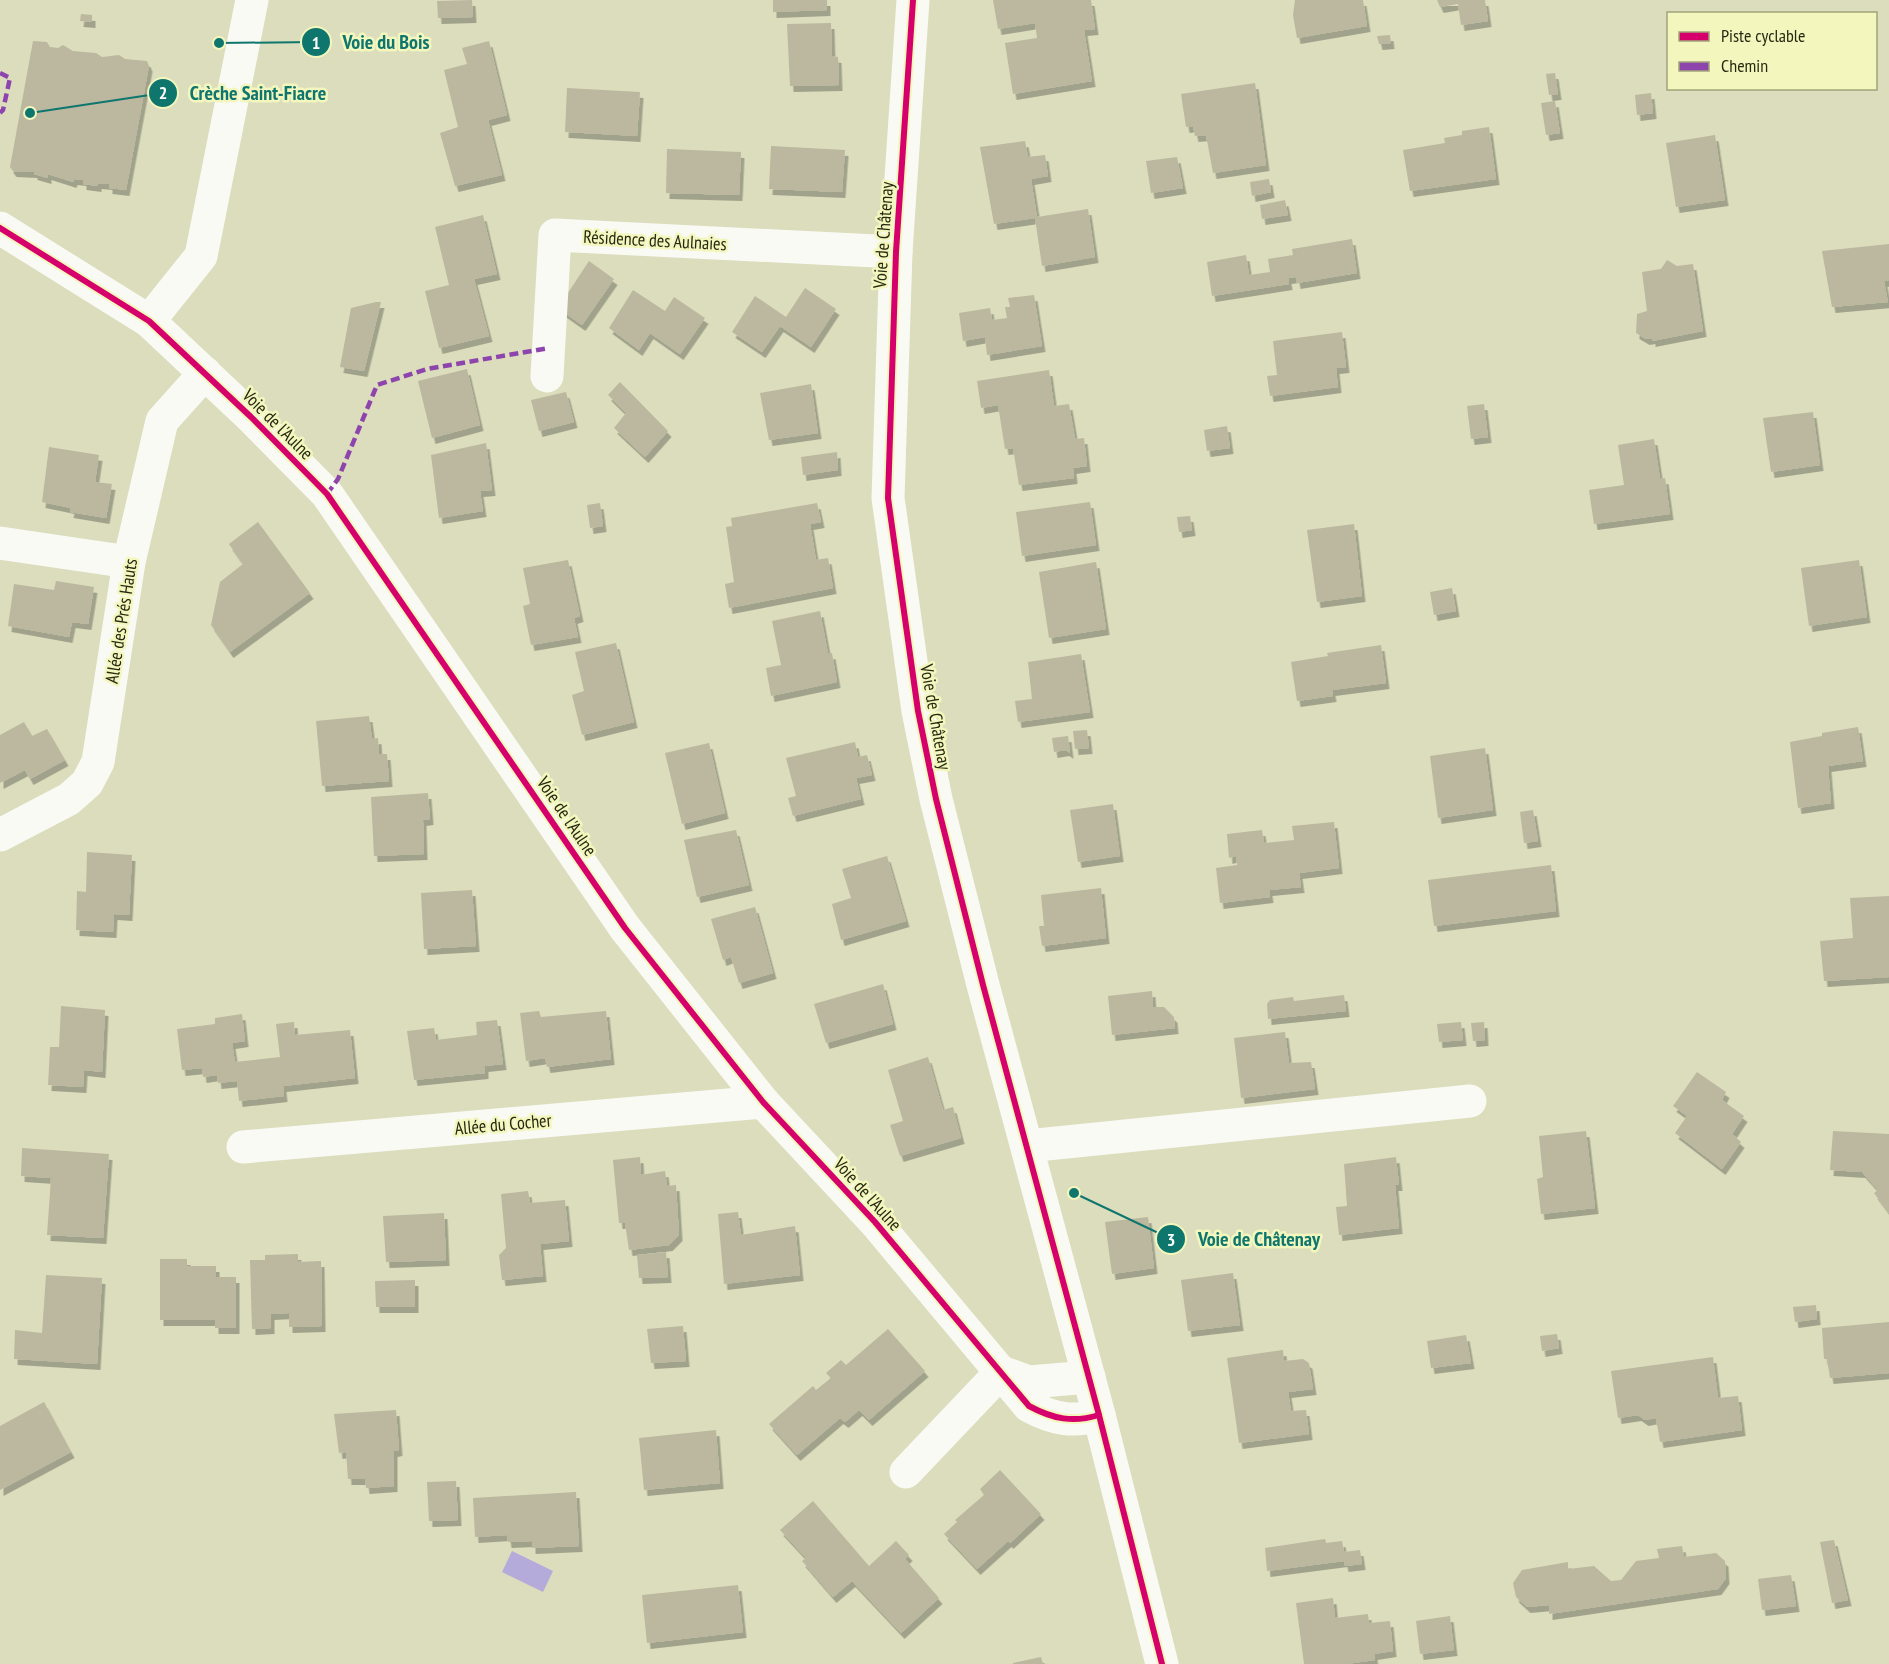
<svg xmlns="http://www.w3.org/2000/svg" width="1889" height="1664" font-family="'PT Sans Narrow',sans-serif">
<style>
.water{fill:#b4abdb}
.building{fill:#bbb89f;filter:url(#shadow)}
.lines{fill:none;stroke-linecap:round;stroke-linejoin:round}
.minor{stroke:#fafaf5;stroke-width:33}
.quiet{stroke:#8e44ad;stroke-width:4.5;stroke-dasharray:9 4.5;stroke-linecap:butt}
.cycleway-casing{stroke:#f3f7bd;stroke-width:10}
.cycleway{stroke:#d6006c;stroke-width:6}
.labels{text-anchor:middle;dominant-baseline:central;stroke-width:5;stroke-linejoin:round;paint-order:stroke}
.street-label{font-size:18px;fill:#272812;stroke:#f3f7bd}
.leader{fill:none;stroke:#0f766e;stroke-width:2}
.callout-dot{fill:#0f766e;stroke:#f3f7bd;stroke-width:2}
.mark-label{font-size:18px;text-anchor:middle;font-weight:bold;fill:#fff}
.callout-label{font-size:20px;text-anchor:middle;font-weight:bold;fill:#0f766e;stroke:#f3f7bd;stroke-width:5;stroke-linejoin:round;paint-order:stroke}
</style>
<defs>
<filter id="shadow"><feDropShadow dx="3.5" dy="6" stdDeviation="0" flood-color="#0004"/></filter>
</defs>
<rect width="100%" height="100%" fill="#dbddbd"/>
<polygon class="water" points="512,1551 553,1571 543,1592 502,1572"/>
<g class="building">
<polygon points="472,0 473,17 438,18 437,1"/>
<polygon points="773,0 827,0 827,10 773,12"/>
<polygon points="993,0 1091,0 1095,29 1084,30 1092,81 1013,94 1005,43 1037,38 1035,23 998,29"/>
<polygon points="1295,0 1363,0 1367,26 1297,38 1293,15"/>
<polygon points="1437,0 1485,0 1488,21 1461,25 1458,4 1440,7"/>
<polygon points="81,14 92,15 92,22 80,21"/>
<polygon points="831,23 832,56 838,57 839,85 790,86 787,24"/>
<polygon points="1390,35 1391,43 1379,44 1377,36"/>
<polygon points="33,41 47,42 50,47 58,48 63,45 73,51 96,53 102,57 119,55 125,59 147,61 149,66 126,190 109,188 109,184 98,183 98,186 83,184 83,180 74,179 73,182 48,174 48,178 34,174 34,172 13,171 10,167"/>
<polygon points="489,41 507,115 488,120 502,175 455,186 440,133 458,127 444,70 467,64 462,48"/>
<polygon points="1555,73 1558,94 1549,95 1546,74"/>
<polygon points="1255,83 1266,165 1213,173 1206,135 1195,136 1193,126 1186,127 1181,94"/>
<polygon points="567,88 640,92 637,136 565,132"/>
<polygon points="1651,93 1653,113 1637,115 1635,95"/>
<polygon points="1555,101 1560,133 1546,135 1541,103"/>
<polygon points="1489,127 1496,179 1410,191 1403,150 1445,143 1444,138 1462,135 1462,131"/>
<polygon points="1715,135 1725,200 1676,207 1666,143"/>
<polygon points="1025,141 1028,157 1045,155 1048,176 1031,179 1037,217 1088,209 1095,257 1042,266 1035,218 994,224 980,147"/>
<polygon points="771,146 845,150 842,192 769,189"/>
<polygon points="667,149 741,152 739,195 666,193"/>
<polygon points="1177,157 1183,188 1151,193 1146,161"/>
<polygon points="1269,179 1271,192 1252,196 1250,182"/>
<polygon points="1285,200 1288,215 1262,219 1260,205"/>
<polygon points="483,215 497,274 474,279 489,336 439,348 425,291 449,285 435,227"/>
<polygon points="1352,239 1357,273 1297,283 1296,277 1288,278 1289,284 1212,296 1207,262 1246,255 1249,275 1270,272 1268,259 1293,255 1292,249"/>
<polygon points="1889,244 1889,280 1884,281 1888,302 1832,307 1822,251"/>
<polygon points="1667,260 1677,266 1693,264 1703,331 1652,341 1652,338 1646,339 1636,333 1637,314 1647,311 1642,272 1661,269"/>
<polygon points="589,261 614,279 582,325 558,308"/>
<polygon points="805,288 836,309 811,347 780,326 762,352 732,332 755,296 786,317"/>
<polygon points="633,290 665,311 674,297 705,318 680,354 650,333 639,350 609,328"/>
<polygon points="1034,295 1042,346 987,355 985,337 963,341 959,313 990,308 992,320 1007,318 1005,307 1010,307 1008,298"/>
<polygon points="376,302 381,302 364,371 340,367 351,308"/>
<polygon points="1342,332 1346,367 1336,368 1338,387 1270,396 1267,376 1277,375 1273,341"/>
<polygon points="467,369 480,425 432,438 418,381"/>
<polygon points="1049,370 1054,406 1069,404 1075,439 1084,438 1087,466 1073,468 1074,478 1019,485 1013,448 1005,449 998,405 981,408 977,381"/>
<polygon points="620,382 668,431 645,457 614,428 626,413 608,395"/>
<polygon points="811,384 818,433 769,440 760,393"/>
<polygon points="566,392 574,422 539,431 531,400"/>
<polygon points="1484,404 1488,437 1471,439 1467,406"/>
<polygon points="1813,412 1820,465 1771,472 1763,418"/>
<polygon points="1227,426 1230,448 1207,451 1204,430"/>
<polygon points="1654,439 1660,479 1665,478 1670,514 1594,524 1589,490 1624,485 1618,445"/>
<polygon points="486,443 492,490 480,491 483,511 439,518 431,455"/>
<polygon points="49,447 99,455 95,482 112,484 106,518 70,512 71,508 42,502"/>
<polygon points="837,452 838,470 803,475 801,457"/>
<polygon points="1090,502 1096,545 1022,556 1016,512"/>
<polygon points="600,503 603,526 590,528 587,505"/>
<polygon points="817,503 821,522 810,524 816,560 828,558 833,588 729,608 725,584 734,582 726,527 732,526 731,518"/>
<polygon points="1190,516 1192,530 1179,532 1177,517"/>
<polygon points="258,522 310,593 230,652 211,625 220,582 243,564 229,544"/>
<polygon points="1354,524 1362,596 1317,602 1307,530"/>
<polygon points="568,560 580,616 574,618 578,637 531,645 523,606 530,604 523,568"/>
<polygon points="1859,560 1867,617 1809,626 1801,568"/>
<polygon points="1096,562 1106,629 1049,638 1039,572"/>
<polygon points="56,581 94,587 88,624 72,622 69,637 8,626 14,584 54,590"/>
<polygon points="1452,588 1456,611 1434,615 1430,592"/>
<polygon points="820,611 828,654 832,653 837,682 771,696 766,668 781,665 772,621"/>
<polygon points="616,643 634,722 582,735 572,695 584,691 575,652"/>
<polygon points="1381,645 1386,683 1332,690 1333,696 1297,701 1291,662 1328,656 1327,653"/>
<polygon points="1081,654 1090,712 1018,722 1015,701 1032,699 1028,662"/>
<polygon points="369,716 372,739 378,738 379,754 387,754 389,781 322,786 316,721"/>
<polygon points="24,722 32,736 47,729 65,760 30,779 25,770 0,783 0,735"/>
<polygon points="1858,727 1863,761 1828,766 1831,803 1798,808 1790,742 1822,736 1822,733"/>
<polygon points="1087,730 1089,748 1075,749 1073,731"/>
<polygon points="1068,736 1070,753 1066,750 1054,752 1052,738"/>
<polygon points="855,742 858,757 867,755 872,775 856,778 861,799 793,816 788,798 796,796 786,758"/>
<polygon points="709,743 725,813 682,824 665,753"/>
<polygon points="1485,748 1493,810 1438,818 1430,756"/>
<polygon points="428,793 430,819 423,820 424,854 374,856 371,797"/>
<polygon points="1113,804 1120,856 1078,862 1070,810"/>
<polygon points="1533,810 1538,841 1524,843 1520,812"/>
<polygon points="1334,822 1339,868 1299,873 1301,887 1269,890 1270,897 1220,903 1216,868 1237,865 1236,856 1229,858 1227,834 1262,830 1264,843 1294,840 1292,826"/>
<polygon points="736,830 749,885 697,897 684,840"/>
<polygon points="87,852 132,855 129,915 114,914 113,932 76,930 77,891 86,892"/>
<polygon points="887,856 906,921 841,940 832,904 851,898 842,869"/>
<polygon points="1551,865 1556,911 1434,926 1428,880"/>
<polygon points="1101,888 1106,938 1042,946 1039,926 1044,926 1041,895"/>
<polygon points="472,890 476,946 424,949 421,893"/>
<polygon points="1889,896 1889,977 1824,981 1820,941 1853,938 1850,898"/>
<polygon points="755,907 773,973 739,983 731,957 723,960 711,919"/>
<polygon points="883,984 893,1024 826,1043 814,1004"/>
<polygon points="1152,991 1153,1007 1164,1007 1174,1017 1175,1028 1112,1035 1108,996"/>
<polygon points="1344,995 1346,1011 1268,1019 1267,1004 1270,1000 1293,997 1294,1001"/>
<polygon points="61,1006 105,1010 102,1072 84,1070 83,1087 48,1085 50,1047 59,1047"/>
<polygon points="539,1011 541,1017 606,1011 611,1059 547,1067 545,1058 526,1061 520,1013"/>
<polygon points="242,1014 245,1041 232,1043 235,1062 280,1057 276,1024 294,1022 295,1035 350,1030 355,1078 283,1086 284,1096 239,1101 237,1081 218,1083 217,1075 203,1077 202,1068 182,1070 177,1029 215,1024 215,1018"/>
<polygon points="497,1020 503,1064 485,1066 485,1073 414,1080 407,1031 434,1028 436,1040 477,1035 476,1022"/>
<polygon points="1461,1022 1463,1040 1439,1042 1437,1024"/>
<polygon points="1484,1022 1485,1040 1473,1041 1471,1023"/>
<polygon points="1285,1032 1289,1063 1311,1062 1315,1089 1241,1098 1234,1038"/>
<polygon points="928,1057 943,1110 953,1107 961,1138 900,1156 890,1125 903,1121 888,1070"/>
<polygon points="1697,1072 1726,1092 1722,1100 1744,1116 1732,1134 1741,1142 1722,1169 1675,1133 1687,1116 1673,1106"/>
<polygon points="1586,1131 1595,1208 1541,1214 1537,1179 1543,1177 1539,1136"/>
<polygon points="1833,1131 1889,1134 1889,1213 1874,1193 1878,1190 1862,1172 1830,1170"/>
<polygon points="22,1148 109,1154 103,1238 47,1235 51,1178 21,1176"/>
<polygon points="640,1157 641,1175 665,1171 667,1186 676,1185 679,1235 669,1245 629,1250 625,1223 619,1223 613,1160"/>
<polygon points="1396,1157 1399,1185 1395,1185 1399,1228 1339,1235 1336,1207 1347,1206 1344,1164"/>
<polygon points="528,1191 530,1203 565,1200 569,1241 540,1244 543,1276 502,1280 499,1255 506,1248 501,1194"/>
<polygon points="738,1212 741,1235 795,1226 800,1275 724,1284 718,1214"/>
<polygon points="444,1213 446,1260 386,1262 383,1216"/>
<polygon points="1148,1217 1154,1268 1112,1274 1105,1222"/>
<polygon points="666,1252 668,1277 639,1278 637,1255"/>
<polygon points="298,1254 298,1262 321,1261 322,1326 289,1327 289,1313 271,1314 271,1328 252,1329 250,1260 265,1260 265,1255"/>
<polygon points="160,1259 187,1259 187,1266 216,1266 216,1277 236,1277 236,1328 215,1328 215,1320 160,1320"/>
<polygon points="1233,1273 1240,1325 1188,1331 1181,1280"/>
<polygon points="46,1275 102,1278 97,1364 14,1359 15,1330 42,1333"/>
<polygon points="415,1280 415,1307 376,1307 375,1281"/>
<polygon points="1816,1305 1817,1319 1795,1322 1793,1307"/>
<polygon points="1889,1322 1889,1373 1830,1378 1827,1359 1824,1359 1822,1328"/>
<polygon points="683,1326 686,1361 651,1363 647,1329"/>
<polygon points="888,1329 925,1371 869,1420 859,1410 845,1422 840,1418 797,1455 769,1424 813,1386 816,1390 831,1378 826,1373 841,1360 846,1365"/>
<polygon points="1557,1334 1559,1348 1542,1351 1540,1336"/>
<polygon points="1466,1335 1471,1363 1431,1368 1427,1341"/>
<polygon points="1283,1350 1284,1361 1303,1359 1309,1363 1313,1389 1288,1392 1291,1411 1306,1410 1309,1434 1239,1443 1227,1358"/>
<polygon points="1713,1357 1718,1398 1738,1396 1742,1430 1660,1442 1656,1418 1645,1420 1638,1415 1618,1418 1611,1371"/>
<polygon points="44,1402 71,1452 0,1490 0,1426"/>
<polygon points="396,1410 399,1450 394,1451 394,1486 366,1488 365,1479 348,1479 346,1452 339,1453 334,1414"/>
<polygon points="716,1430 720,1483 644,1490 639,1438"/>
<polygon points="1000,1470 1041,1514 1010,1543 1008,1541 977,1569 944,1534 957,1522 955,1520 984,1495 980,1489"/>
<polygon points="456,1481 458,1520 429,1521 427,1482"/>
<polygon points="576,1492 579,1546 532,1548 532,1541 508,1542 507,1535 475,1537 473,1498"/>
<polygon points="813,1501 869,1566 896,1541 909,1555 905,1559 939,1598 901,1633 852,1581 833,1597 802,1561 806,1558 780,1530"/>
<polygon points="1325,1539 1326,1543 1342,1541 1344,1552 1360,1550 1362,1564 1345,1566 1344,1561 1267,1571 1265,1548"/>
<polygon points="1834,1540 1848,1600 1832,1603 1820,1542"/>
<polygon points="1682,1546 1684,1557 1716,1553 1725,1561 1726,1578 1718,1589 1549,1614 1549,1605 1527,1607 1516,1597 1513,1583 1522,1570 1568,1562 1568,1569 1594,1566 1611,1581 1621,1580 1636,1561 1659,1558 1657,1549"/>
<polygon points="1791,1575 1796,1606 1762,1610 1758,1579"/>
<polygon points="738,1585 743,1632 647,1643 642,1595"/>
<polygon points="1333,1598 1335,1618 1368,1614 1369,1623 1390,1621 1393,1651 1374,1654 1375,1660 1346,1664 1304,1664 1296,1603"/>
<polygon points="1450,1616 1454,1650 1420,1654 1416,1621"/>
<polygon points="1041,1657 1043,1664 1013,1664 1013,1663"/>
</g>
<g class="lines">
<g class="minor">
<polyline points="913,0 896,252 888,498 918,711 936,799 983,985 1099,1415 1162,1664"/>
<path d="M 0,228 L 149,321 L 251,417 L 327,494 L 625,928 L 763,1102 L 875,1222 L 1029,1406 C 1053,1419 1073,1423 1099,1415"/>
<polyline points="149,321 201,256 252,0"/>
<polyline points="547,376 555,235 896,252"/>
<polyline points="0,543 129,562"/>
<polyline points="0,835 69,799 87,783 98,762 129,562 162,421 205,373"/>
<polyline points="1027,1146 1470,1101"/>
<polyline points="243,1147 763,1102"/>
<polyline points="1001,1372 1029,1382 1089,1377"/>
<polyline points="906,1472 1001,1372"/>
</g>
<g class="quiet">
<polyline points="0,73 10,78 3,110 0,113"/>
<polyline points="327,494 338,479 377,385 427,369 549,348"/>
</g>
<g class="cycleway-casing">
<g id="cycleway">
<polyline points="913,0 896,252 888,498 918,711 936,799 983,985 1099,1415 1162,1664"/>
<path d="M 0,228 L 149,321 L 251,417 L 327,494 L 625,928 L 763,1102 L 875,1222 L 1029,1406 C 1053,1419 1073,1423 1099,1415"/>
</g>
</g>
<use href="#cycleway" class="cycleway"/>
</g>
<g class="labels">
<g class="street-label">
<text transform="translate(883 235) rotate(-86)">Voie de Châtenay</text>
<text transform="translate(655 240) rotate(3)">Résidence des Aulnaies</text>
<text transform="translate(278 424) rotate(45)">Voie de l'Aulne</text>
<text transform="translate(121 621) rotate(-81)">Allée des Prés Hauts</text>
<text transform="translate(936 717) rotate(80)">Voie de Châtenay</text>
<text transform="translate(567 816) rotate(56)">Voie de l'Aulne</text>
<text transform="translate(503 1124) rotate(-5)">Allée du Cocher</text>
<text transform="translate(868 1194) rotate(48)">Voie de l'Aulne</text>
</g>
</g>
<path class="leader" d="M219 43L316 42M30 113L163 93M1074 1193L1171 1239"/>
<g class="callout-dot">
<circle cx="219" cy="43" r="6"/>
<circle cx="30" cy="113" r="6"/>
<circle cx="1074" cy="1193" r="6"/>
<circle cx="316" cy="42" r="15"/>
<circle cx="163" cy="93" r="15"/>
<circle cx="1171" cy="1239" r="15"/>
</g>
<g class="mark-label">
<text x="316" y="49">1</text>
<text x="163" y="99">2</text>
<text x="1171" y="1246">3</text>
</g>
<g class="callout-label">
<text x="386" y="49">Voie du Bois</text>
<text x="258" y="100">Crèche Saint-Fiacre</text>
<text x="1259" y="1246">Voie de Châtenay</text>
</g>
<rect x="1667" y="12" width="210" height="78" fill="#f3f7bd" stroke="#a1a479" stroke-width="1.5"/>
<rect x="1679" y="32" width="30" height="9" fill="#d6006c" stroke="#a1a479" stroke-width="1.5"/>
<text x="1721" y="42" font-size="18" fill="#272812">Piste cyclable</text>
<rect x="1679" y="62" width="30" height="9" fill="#8e44ad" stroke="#a1a479" stroke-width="1.5"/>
<text x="1721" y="72" font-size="18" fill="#272812">Chemin</text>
</svg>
